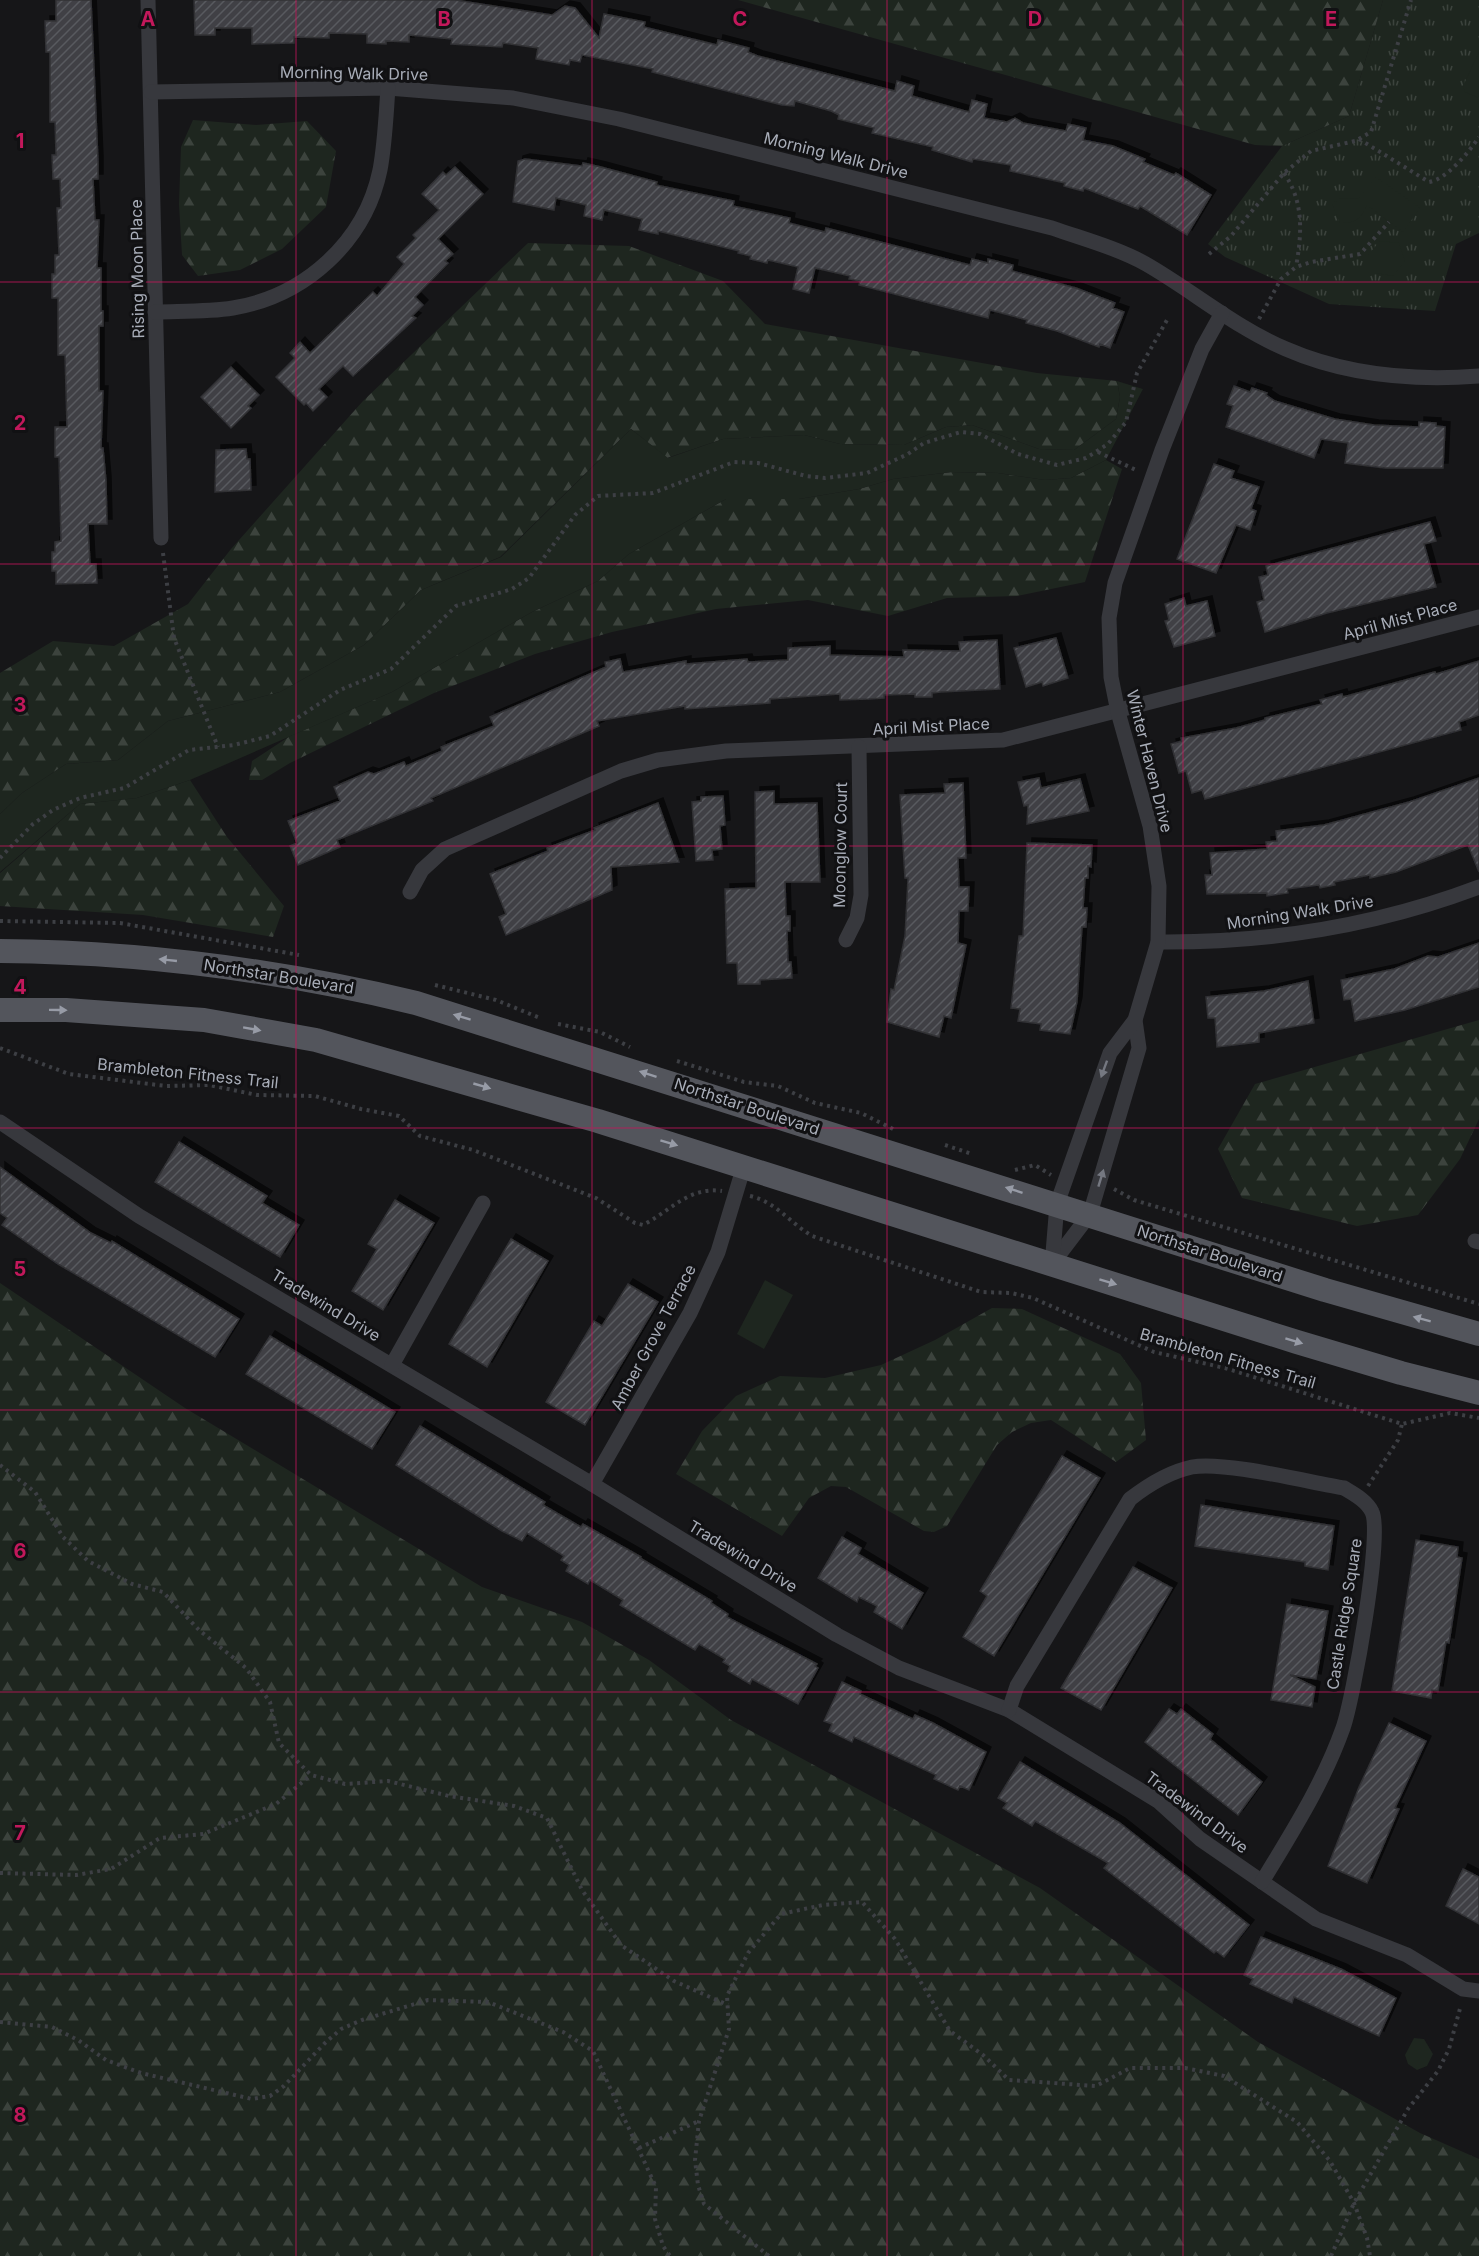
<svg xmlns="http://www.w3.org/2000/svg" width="1479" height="2256" font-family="Inter,sans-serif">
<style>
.grass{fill:url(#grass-tufts)}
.forest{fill:url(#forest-firs)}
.park{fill:#1e261f}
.building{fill:url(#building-hatch);stroke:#303034;stroke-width:1.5;filter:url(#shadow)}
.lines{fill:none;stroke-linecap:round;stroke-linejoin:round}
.path{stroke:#3d3f44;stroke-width:4;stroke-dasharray:3 4.5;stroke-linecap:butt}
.minor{stroke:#37383d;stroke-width:15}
.primary{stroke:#53555c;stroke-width:24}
.oneway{fill:#979ba6}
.oneway2{fill:#757881}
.grid{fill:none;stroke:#c2185b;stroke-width:1.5;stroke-opacity:0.55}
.labels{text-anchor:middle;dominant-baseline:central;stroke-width:6;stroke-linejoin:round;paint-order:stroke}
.street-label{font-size:16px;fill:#a8adb8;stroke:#111113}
.grid-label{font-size:20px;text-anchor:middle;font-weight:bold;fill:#c2185b;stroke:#111113;stroke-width:6;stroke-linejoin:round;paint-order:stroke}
</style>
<defs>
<pattern id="grass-tufts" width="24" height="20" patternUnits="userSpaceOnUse" patternTransform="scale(1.5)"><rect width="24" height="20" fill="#1e261f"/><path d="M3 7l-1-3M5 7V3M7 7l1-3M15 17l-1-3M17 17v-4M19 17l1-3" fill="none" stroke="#3c433d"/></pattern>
<pattern id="forest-firs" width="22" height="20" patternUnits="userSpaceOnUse" patternTransform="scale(1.5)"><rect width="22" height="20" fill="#1e261f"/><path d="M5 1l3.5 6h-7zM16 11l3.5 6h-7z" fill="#3c433d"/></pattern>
<pattern id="building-hatch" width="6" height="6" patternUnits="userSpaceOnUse" patternTransform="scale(1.5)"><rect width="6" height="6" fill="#404145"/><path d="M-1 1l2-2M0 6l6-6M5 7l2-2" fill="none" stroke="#595a5e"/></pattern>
<filter id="shadow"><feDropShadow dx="5" dy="-5" stdDeviation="0" flood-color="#0009"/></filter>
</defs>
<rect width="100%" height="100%" fill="#161618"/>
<polygon class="grass" points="1383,0 1479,0 1479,233 1456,244 1435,311 1329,304 1225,257 1208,244 1282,146 1349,116"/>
<g class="forest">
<polygon points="738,0 1383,0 1349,116 1282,146 1255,145"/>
<polygon points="193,120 256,125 307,121 336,151 326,207 282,249 240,270 198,276 182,255 179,204 181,147"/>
<polygon points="528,243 629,246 723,281 765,324 1037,373 1117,381 1120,397 1116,419 1074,450 1039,449 972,425 946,427 904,445 840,444 804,435 723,439 667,458 631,429 500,557 421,590 364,645 280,692 168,721 118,760 66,764 22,793 0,814 0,673 53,641 114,646 188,604 231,549 363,401"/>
<polygon points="1106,460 1122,469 1085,582 1017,596 947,598 888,616 808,600 716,609 612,632 535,654 434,693 290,763 262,780 249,780 252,761 290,736 392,692 532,612 598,581 629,554 726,499 799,499 859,489 893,479 952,472 998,473 1045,480 1071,478"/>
<polygon points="190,780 227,837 284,906 273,937 143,915 0,906 0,873 80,804 137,798"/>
<polygon points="1479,1020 1479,1119 1460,1159 1418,1215 1357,1226 1242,1198 1218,1149 1255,1084"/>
<polygon points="0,1283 185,1408 482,1587 582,1622 649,1660 731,1720 1040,1888 1258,2042 1420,2133 1479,2159 1479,2256 0,2256"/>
<polygon points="992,1308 1022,1309 1120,1354 1141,1383 1146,1440 1116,1462 1051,1420 1031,1423 1012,1432 997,1445 947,1526 934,1532 924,1531 846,1487 831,1486 809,1498 782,1536 676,1474 702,1431 736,1396 780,1376 825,1378 881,1365 935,1340"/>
</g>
<g class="park">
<polygon points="1479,52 1479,98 1465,92 1463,86"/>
<path d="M 1376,177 L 1420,208 L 1403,232 L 1367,205 C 1360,220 1356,223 1340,223 L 1332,204 L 1339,199 L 1359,198 Z"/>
<polygon points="1380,241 1399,243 1405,261 1393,276 1376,273 1368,267 1368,255"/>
<polygon points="1117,381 1143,389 1106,460 1071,478 1045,480 998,473 952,472 893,479 859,489 799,499 726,499 629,554 598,581 532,612 392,692 190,780 137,798 80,804 0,872 0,814 22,793 66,764 118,760 168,721 280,692 364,645 421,590 501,557 631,429 668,458 723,439 804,435 840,444 904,445 946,427 972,425 1039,449 1074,450 1116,419 1120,397"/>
<polygon points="765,1280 793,1295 764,1349 737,1334"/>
<polygon points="1414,2038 1424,2039 1433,2054 1427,2066 1417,2070 1408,2064 1405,2055"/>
</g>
<g class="building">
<polygon points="56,0 91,0 98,161 98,179 93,179 95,220 99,220 97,268 101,268 101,311 103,311 103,326 99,326 99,391 103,391 101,448 103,448 106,481 107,524 88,524 90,564 96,564 97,583 56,584 56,571 52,571 52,552 55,552 55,542 61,541 59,457 55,457 55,427 67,427 65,355 58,355 58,298 52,298 52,274 55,274 55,255 59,255 57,208 61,208 60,179 53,179 52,155 56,155 55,122 50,122 50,52 46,52 45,21 56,21"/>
<polygon points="194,0 455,0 552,15 565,6 575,8 599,38 604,14 645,22 644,27 717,45 718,40 749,48 748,52 758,56 895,91 897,81 914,86 912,96 969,112 972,100 987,104 984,118 1007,122 1015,118 1023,123 1066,131 1068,124 1086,128 1083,140 1113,146 1145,159 1143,162 1174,175 1176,173 1211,195 1187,235 1140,206 1138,209 1084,188 1083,191 1064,186 1065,183 1010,171 1011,165 973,159 972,162 932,150 933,147 872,133 874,128 838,119 839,115 831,111 795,101 794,106 782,105 652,72 653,69 582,55 580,62 570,60 569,65 536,59 538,48 503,43 502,47 451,44 452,39 409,35 409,42 386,41 386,44 367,43 367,34 329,33 329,38 294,37 294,43 252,44 252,28 215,28 215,35 195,35"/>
<polygon points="525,159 582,166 583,163 601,167 657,182 656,185 734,201 733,206 790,218 789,223 825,232 826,228 970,265 972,259 988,263 988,259 1013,265 1012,271 1076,288 1115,303 1113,308 1124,312 1110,348 1100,344 1099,347 1057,331 1026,323 1027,320 990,310 988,318 859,285 860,281 849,279 850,276 815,268 809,293 793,289 798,267 768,260 767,263 750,259 751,256 738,253 739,251 658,231 658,234 639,230 642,219 604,210 602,220 584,216 586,205 556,198 554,210 513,202 518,161"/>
<polygon points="455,167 483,194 438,239 453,254 445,261 448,263 415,297 423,305 412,316 416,318 353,376 343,366 319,389 327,397 313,411 306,403 304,405 276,377 295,358 290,353 300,342 310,353 373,292 377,296 404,264 397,257 416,238 413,235 439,210 422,194 443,172 446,175"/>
<polygon points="231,367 259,395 248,406 251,408 231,428 201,397"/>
<polygon points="1234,386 1250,392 1252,388 1267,393 1266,395 1275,401 1335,419 1374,425 1419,427 1419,422 1436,423 1436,426 1445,427 1443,468 1385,468 1345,463 1348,443 1321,439 1314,458 1226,427 1233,406 1227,404"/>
<polygon points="246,449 247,459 250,459 251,490 215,492 216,450"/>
<polygon points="1214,464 1234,471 1231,478 1259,487 1251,509 1256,511 1250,530 1236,525 1216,573 1177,559"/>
<polygon points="1430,522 1436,541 1424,544 1436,587 1327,613 1265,632 1257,602 1264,600 1259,577 1268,575 1266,566"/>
<polygon points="1184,598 1186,606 1207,601 1215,636 1174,647 1165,621 1169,620 1165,604"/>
<polygon points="1056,638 1068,678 1043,686 1042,682 1026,687 1014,648"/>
<polygon points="997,640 1000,689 941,692 932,693 932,697 915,697 915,694 884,695 884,698 869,699 840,700 840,694 770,699 770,703 685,709 685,706 597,721 599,726 431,798 433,801 337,840 340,847 298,865 290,846 297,843 288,821 340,801 334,787 368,772 374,774 404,762 406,766 442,751 441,747 494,726 490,717 606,667 605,662 620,659 623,672 686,661 686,664 747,659 748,662 788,660 788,648 830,646 830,655 904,657 903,650 960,651 959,642"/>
<polygon points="1479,661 1479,715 1459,722 1461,730 1205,799 1202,790 1192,793 1186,771 1179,773 1171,744 1182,741 1181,738 1236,728 1265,720 1265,718 1322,704 1320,700 1342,694 1343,697 1435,672 1436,674"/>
<polygon points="1039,778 1041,788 1080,779 1089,811 1027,824 1028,805 1024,806 1018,782"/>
<polygon points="1479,778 1479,872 1468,845 1396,872 1370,878 1370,875 1334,882 1335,885 1320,888 1319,885 1287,889 1288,893 1267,896 1267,893 1207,894 1205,875 1212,875 1210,853 1267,849 1266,842 1277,841 1276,831 1324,825 1409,802"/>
<polygon points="963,783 966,858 958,858 959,887 969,887 968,911 959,911 958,943 966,945 951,1018 944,1016 939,1037 887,1022 891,989 894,990 905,936 908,878 905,878 900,795 945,793 944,784"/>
<polygon points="774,791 774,804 817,803 820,882 785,882 786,916 790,916 790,931 787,931 788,962 791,962 792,978 760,980 760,984 738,984 737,963 727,963 725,889 756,888 755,792"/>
<polygon points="723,796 725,825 720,826 722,849 712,850 713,860 696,861 692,802 701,801 701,797"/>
<polygon points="658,803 679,862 611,867 612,890 506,935 499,917 506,914 490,874 548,851 547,848 595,830 594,828"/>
<polygon points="1027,843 1092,845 1091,867 1088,866 1088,878 1085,878 1083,908 1087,908 1086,927 1082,927 1077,1002 1070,1034 1040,1030 1041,1024 1018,1021 1020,1009 1011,1008 1019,936 1023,936"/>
<polygon points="1479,943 1479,987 1405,1010 1355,1021 1351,999 1344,1000 1341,980 1394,969 1428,956 1438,957"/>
<polygon points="1308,981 1314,1023 1259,1033 1259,1042 1217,1047 1215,1018 1208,1018 1206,997 1264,991"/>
<polygon points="179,1142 267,1196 262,1203 299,1225 280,1257 155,1182"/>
<polygon points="0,1167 91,1233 111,1243 112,1241 239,1319 215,1357 58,1264 2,1225 7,1218 0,1213"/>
<polygon points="395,1200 434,1223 383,1310 352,1291 377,1249 368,1244"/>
<polygon points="511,1239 548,1261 487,1367 449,1344"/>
<polygon points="628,1284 658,1302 585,1425 546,1402 594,1321 602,1326"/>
<polygon points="270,1336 395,1412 372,1449 246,1374"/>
<polygon points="420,1426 545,1502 543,1505 581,1527 583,1524 641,1557 640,1558 712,1601 711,1603 728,1614 727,1617 817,1664 815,1666 818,1668 798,1704 752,1679 750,1684 728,1671 730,1666 723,1662 725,1659 699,1644 695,1650 620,1605 623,1600 590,1580 588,1584 566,1571 569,1565 561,1560 564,1556 527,1533 522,1541 502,1531 396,1465"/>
<polygon points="1062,1456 1100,1478 994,1656 963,1637 987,1596 980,1591"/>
<polygon points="1201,1505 1334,1526 1328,1570 1305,1566 1305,1562 1195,1546"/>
<polygon points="842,1537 861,1548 858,1554 923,1593 902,1629 874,1612 877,1606 859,1597 857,1602 818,1578"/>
<polygon points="1416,1540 1458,1547 1457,1557 1462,1558 1449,1643 1446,1642 1438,1691 1432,1690 1431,1698 1392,1691"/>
<polygon points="1133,1567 1172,1588 1101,1710 1061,1688"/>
<polygon points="1287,1604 1328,1611 1316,1679 1290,1675 1315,1687 1312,1707 1271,1700"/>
<polygon points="842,1682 861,1691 860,1694 913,1719 915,1715 933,1723 986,1752 969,1790 960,1786 958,1790 934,1779 936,1775 854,1737 852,1742 829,1731 832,1724 824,1721"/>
<polygon points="1169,1709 1177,1714 1181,1709 1213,1734 1210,1739 1262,1782 1238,1815 1145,1742"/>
<polygon points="1389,1723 1426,1741 1395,1808 1399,1809 1367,1883 1328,1866 1359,1787"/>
<polygon points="1020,1762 1120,1823 1249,1925 1224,1957 1216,1951 1214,1953 1104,1868 1108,1863 1035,1821 1032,1826 1003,1808 1007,1803 998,1798"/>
<polygon points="1463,1869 1479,1877 1479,1924 1446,1906"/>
<polygon points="1261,1937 1341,1969 1396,1998 1379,2036 1294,1997 1292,2003 1250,1984 1253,1979 1244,1975"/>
</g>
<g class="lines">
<g class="path">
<path d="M 1359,139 L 1429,182 C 1447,179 1469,152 1479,137"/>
<path d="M 1284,173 C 1304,202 1302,233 1296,267"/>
<polyline points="1209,254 1231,236 1284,173 1311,151 1355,141 1371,132 1411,0"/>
<polyline points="1259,319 1281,279 1296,267 1311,262 1360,254 1389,222"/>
<polyline points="1098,452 1138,471"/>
<polyline points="163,553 174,638 218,747"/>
<polyline points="0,858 33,824 53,810 80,798 124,788 189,750 234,745 270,736 340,690 391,669 456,606 512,589 529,578 575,515 598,496 653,493 734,462 758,463 806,476 825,478 867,473 908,454 924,443 961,432 980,434 1018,454 1057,465 1086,458 1108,444 1126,422 1137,373 1167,320"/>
<polyline points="0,921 120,923 299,955"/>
<polyline points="435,985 496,1000 540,1018"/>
<polyline points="558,1024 600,1032 630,1047"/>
<path d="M 0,1048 L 69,1074 L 166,1086 L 209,1085 L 257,1095 L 315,1096 L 361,1109 L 399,1116 L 420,1136 L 473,1150 L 596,1198 L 635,1223 L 643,1225 C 669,1212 689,1186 722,1191"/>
<polyline points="677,1061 744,1082 778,1086 815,1103 861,1113 897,1131"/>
<polyline points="945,1145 972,1154"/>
<polyline points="1015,1170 1035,1165 1051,1175"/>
<polyline points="1114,1189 1134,1200 1479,1304"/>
<path d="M 750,1196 C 776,1202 789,1222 812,1236 L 981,1292 L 1011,1293 L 1033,1298 L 1154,1352 L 1225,1368 L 1402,1424 L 1450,1413 L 1479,1418"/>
<polyline points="0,1465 35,1492 63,1537 88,1561 132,1584 163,1592 199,1630 246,1668 270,1702 279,1743 311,1775 345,1784 388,1781 449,1796 514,1806 547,1818 582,1890 621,1945 674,1981 728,2005"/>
<polyline points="1368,1486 1398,1440 1402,1424"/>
<polyline points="0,1873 76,1875 111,1869 160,1838 203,1834 276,1804 311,1775"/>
<polyline points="0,2022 52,2027 78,2040 106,2060 141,2073 252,2099 270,2096 284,2086 325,2043 341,2029 362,2020 428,2000 488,2002 563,2032 593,2051 656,2187 655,2219 663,2246 670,2256"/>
<polyline points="639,2148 699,2121"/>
<polyline points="769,2256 704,2204 698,2185 695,2160 699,2121 729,2029 727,1996 748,1953 781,1914 823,1905 862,1902 895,1939 950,2031 983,2055 1009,2080 1096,2086 1130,2068 1185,2068 1224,2076 1297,2122 1330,2161 1354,2203 1367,2238 1370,2256"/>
<polyline points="1331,2256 1354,2203 1408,2109 1438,2071 1449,2049 1461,2005"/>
</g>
<g class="minor">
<polyline points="148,0 161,538"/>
<path d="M 151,92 L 388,88 L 513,98 L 619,119 L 1052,228 C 1083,239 1117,248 1146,264 C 1193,291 1236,328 1286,349 C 1348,376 1413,381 1479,376"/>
<path d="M 155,312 C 181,311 208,312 233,308 C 305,296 365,242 380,170 C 385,143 386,115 388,88"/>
<polyline points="410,892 422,870 445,849 621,771 658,760 726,751 1003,740 1479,617"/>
<polyline points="846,940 857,918 861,895 859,747"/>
<path d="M 1158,942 C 1267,943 1376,926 1479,887"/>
<polyline points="0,1122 139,1216 592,1484 837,1635 899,1668 1009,1710 1158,1801 1200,1839 1316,1919 1407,1955 1463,1989 1479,1991"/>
<polyline points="1475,1241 1479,1242"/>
<polyline points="1052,1264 1090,1214 1139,1048 1135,1020"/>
<polyline points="1052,1265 1057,1204 1110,1053 1135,1020 1158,942 1159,886 1150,826 1118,712 1111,677 1109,618 1115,583 1162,450 1202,349 1222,313"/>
<polyline points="392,1365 483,1203"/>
<polyline points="592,1484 690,1313 718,1252 744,1166"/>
<path d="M 1009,1710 L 1017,1686 L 1130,1499 C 1148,1485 1168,1472 1192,1467 C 1224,1461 1308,1482 1344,1488 C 1354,1494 1367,1501 1372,1512 C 1383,1534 1353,1700 1343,1728 C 1323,1784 1292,1832 1262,1882"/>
</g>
<g class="primary">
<path d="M 0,951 C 141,952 279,970 416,1003 L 1325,1290 L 1479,1334"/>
<polyline points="0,1010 66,1010 204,1020 316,1040 598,1121 1297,1342 1401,1373 1479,1393"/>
</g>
</g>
<defs><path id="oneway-solid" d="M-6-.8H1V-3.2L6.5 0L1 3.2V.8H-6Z" transform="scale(1.5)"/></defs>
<g class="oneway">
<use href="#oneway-solid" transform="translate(168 960) rotate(-174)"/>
<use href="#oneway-solid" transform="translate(58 1010) rotate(1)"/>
<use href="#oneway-solid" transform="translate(462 1017) rotate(-163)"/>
<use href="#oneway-solid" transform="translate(252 1029) rotate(10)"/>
<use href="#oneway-solid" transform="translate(648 1074) rotate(-162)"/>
<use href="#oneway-solid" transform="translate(482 1086) rotate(16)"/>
<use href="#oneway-solid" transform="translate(669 1143) rotate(17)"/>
<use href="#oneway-solid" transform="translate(1014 1190) rotate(-162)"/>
<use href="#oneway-solid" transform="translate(1108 1282) rotate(17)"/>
<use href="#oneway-solid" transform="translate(1422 1319) rotate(-165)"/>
<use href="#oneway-solid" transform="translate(1294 1341) rotate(17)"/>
</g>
<g class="oneway2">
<use href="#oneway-solid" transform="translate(1104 1069) rotate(110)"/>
<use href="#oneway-solid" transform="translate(1101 1178) rotate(-73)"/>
</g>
<path class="grid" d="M 296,0 L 296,2256M 592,0 L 592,2256M 887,0 L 887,2256M 1183,0 L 1183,2256M 0,282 L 1479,282M 0,564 L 1479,564M 0,846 L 1479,846M 0,1128 L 1479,1128M 0,1410 L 1479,1410M 0,1692 L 1479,1692M 0,1974 L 1479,1974"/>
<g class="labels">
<g class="street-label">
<text transform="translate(354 73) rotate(1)">Morning Walk Drive</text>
<text transform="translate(836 155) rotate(14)">Morning Walk Drive</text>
<text transform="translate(137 269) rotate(-91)">Rising Moon Place</text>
<text transform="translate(1400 619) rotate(-15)">April Mist Place</text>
<text transform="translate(931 726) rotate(-3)">April Mist Place</text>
<text transform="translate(1150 761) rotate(76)">Winter Haven Drive</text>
<text transform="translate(840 845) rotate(-89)">Moonglow Court</text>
<text transform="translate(1300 912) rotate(-9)">Morning Walk Drive</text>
<text transform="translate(279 976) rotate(9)">Northstar Boulevard</text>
<text transform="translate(188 1073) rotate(6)">Brambleton Fitness Trail</text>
<text transform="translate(747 1106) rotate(18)">Northstar Boulevard</text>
<text transform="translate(1210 1253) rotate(18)">Northstar Boulevard</text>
<text transform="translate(326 1305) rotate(31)">Tradewind Drive</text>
<text transform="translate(653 1337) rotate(-62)">Amber Grove Terrace</text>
<text transform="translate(1228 1358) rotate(16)">Brambleton Fitness Trail</text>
<text transform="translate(743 1556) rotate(31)">Tradewind Drive</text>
<text transform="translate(1344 1614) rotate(-81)">Castle Ridge Square</text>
<text transform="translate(1197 1812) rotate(37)">Tradewind Drive</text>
</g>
</g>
<g class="grid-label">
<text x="148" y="26">A</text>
<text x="444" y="26">B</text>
<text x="740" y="26">C</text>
<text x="1035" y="26">D</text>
<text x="1331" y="26">E</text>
<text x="20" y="148">1</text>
<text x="20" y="430">2</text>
<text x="20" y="712">3</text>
<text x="20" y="994">4</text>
<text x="20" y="1276">5</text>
<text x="20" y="1558">6</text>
<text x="20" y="1840">7</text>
<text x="20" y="2122">8</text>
</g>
</svg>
